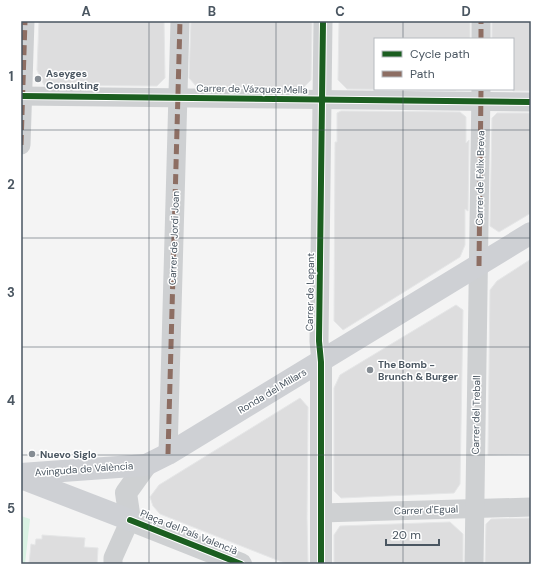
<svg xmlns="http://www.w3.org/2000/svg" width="552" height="585" font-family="'DM Sans',sans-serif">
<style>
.green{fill:#d9f2e3}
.building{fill:#ddddde;stroke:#e5e6e7}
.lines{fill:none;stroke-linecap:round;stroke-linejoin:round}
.minor{stroke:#ced0d2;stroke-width:19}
.tertiary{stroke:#ced0d2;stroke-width:22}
.secondary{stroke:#ced0d4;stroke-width:22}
.quiet{stroke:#8d6e63;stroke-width:5;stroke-dasharray:10 5;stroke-linecap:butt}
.cycleway-casing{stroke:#fff;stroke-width:8}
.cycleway{stroke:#1b5e20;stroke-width:6}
.grid{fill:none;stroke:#4a5661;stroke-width:1;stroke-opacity:0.55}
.poi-dot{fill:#868d94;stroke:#fff;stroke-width:1.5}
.labels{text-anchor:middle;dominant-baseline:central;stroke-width:3;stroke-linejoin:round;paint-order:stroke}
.poi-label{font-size:10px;font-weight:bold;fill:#4a5661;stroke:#fff;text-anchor:start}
.street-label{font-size:10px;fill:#4a5661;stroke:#fff}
.neatline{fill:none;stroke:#4a5661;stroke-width:1.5}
.grid-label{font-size:13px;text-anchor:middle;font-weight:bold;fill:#4a5661}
</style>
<rect width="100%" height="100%" fill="#f4f4f4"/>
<polygon class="green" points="21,516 30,519 25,564 21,564"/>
<g class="building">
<polygon points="39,21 164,21 165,78 157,86 44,85 37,70"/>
<polygon points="191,21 312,21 311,80 303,88 197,87 189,78"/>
<polygon points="339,21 470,21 470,39 375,39 375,89 457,89 456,90 347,89 338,80"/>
<polygon points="492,21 531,21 531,91 513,91 513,39 492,39"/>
<polygon points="341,111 460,112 466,117 466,143 469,140 468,211 465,209 465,245 460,257 343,330 334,321 335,142 337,142 337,113"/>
<polygon points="497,113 531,113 531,213 499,232 490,226 492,118"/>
<polygon points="531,259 531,454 488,455 490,290 497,281"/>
<polygon points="456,305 463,310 460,484 454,493 341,498 334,491 334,388 340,375"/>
<polygon points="300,398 308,407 307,519 308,564 287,564 160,514 153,506 150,497 159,485"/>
<polygon points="531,518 531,564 485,564 486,524 491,519"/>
<polygon points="450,522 463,534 463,564 334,564 334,535 340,526"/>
<polygon points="42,535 85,538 84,547 98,548 97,564 29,564 31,544 35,545 36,539 42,539"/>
</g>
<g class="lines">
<g class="minor">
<polyline points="481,39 481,21"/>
<polyline points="21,96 531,102"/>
<polyline points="21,145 25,21"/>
<polyline points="321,362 319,341 323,21"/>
<polyline points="168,454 180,21"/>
<polyline points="321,513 531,507"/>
<polyline points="113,564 113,558 130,520"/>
<polyline points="474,564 481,89"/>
</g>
<g class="tertiary">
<polyline points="321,362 321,564"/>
<polyline points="146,465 126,493 130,520 241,564"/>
</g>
<g class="secondary">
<polyline points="21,474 146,465 168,454 531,233"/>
<polyline points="21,478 130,520"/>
</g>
<g class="quiet">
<polyline points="481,39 481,21"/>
<polyline points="21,145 25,21"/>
<polyline points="479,266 481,89"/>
<polyline points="168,454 180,21"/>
</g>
<g class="cycleway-casing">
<g id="cycleway">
<polyline points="21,96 531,102"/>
<polyline points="130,520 241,564"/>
<polyline points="321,564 321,362 319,341 323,21"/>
</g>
</g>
<use href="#cycleway" class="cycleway"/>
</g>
<path class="grid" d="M 149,21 L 149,564M 276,21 L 276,564M 403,21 L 403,39M 403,89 L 403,564M 21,130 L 531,130M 21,238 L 531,238M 21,347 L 531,347M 21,455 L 531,455"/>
<g class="poi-dot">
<circle cx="38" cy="79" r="4"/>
<circle cx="370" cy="370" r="4"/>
<circle cx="32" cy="454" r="4"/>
</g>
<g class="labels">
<g class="poi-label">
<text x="46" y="73">Aseyges<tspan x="46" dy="12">Consulting</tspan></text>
<text x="378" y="364">The Bomb -<tspan x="378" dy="12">Brunch &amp; Burger</tspan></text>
<text x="40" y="454">Nuevo Siglo</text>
</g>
<g class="street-label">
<text transform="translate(252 89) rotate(1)">Carrer de Vázquez Mella</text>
<text transform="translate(480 178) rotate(-89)">Carrer de Fèlix Breva</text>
<text transform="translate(174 238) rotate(-88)">Carrer de Jordi Joan</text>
<text transform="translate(310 292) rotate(-89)">Carrer de Lepant</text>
<text transform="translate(272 391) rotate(-31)">Ronda del Millars</text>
<text transform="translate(476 415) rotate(-89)">Carrer del Treball</text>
<text transform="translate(84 469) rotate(-4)">Avinguda de València</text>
<text transform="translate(426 510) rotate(-2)">Carrer d'Egual</text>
<text transform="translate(189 532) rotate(22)">Plaça del País Valencià</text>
</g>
</g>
<rect width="552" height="585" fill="none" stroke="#ffffff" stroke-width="44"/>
<rect x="374" y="38" width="140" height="52" fill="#ffffff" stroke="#b7bbc0"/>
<rect x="382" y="51" width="20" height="6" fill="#1b5e20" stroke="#b7bbc0"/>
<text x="410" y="58" font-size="12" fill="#4a5661">Cycle path</text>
<rect x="382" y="71" width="20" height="6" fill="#8d6e63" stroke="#b7bbc0"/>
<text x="410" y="78" font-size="12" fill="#4a5661">Path</text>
<path d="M386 539v6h53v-6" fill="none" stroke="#4a5661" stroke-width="2"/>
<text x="392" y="539" font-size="12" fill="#4a5661" stroke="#ffffff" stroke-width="3" paint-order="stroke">20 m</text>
<rect x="22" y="22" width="508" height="541" class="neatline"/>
<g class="grid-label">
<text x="86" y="16">A</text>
<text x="212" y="16">B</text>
<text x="340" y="16">C</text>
<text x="466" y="16">D</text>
<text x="11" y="81">1</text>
<text x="11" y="189">2</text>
<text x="11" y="297">3</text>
<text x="11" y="405">4</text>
<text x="11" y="513">5</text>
</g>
</svg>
